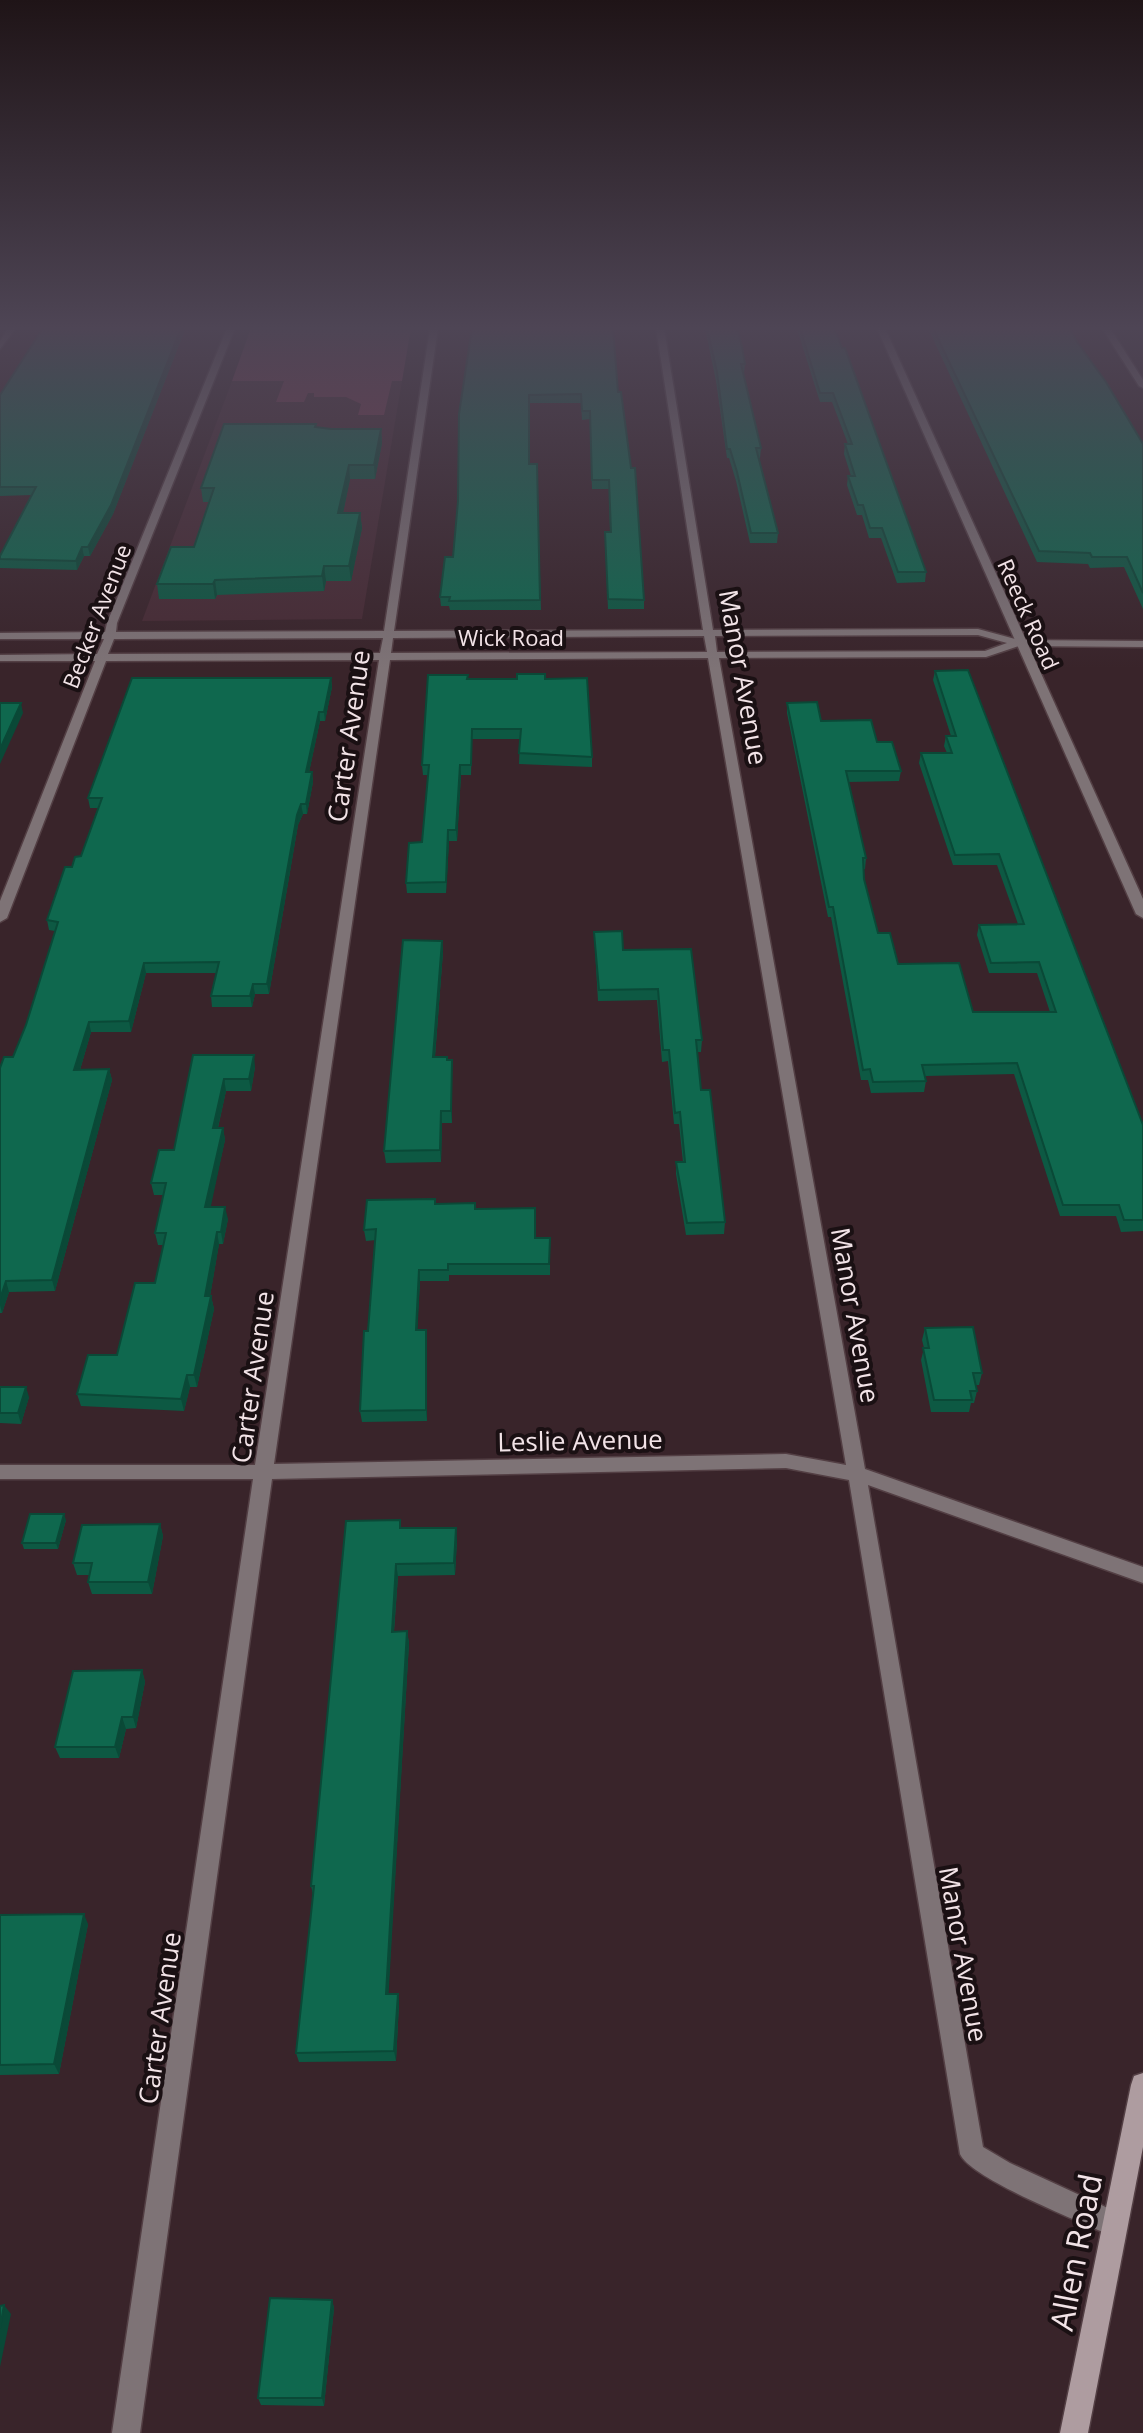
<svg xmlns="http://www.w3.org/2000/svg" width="1143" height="2433" font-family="'Open Sans',sans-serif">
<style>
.built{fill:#472b34}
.green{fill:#7a3a50}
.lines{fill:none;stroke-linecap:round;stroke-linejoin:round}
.minor-casing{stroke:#533f44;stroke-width:3}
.tertiary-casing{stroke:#533f44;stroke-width:3}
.secondary-casing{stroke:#533f44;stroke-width:3}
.minor{fill:#7e7376;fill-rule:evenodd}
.tertiary{fill:#7e7376;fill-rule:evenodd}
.secondary{fill:#ae9ca0;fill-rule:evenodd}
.wall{fill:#0d5943}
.shaded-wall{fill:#0a4937}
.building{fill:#0f684e;stroke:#0a4937;stroke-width:2}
.labels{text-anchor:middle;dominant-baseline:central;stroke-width:8;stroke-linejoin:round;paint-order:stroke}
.far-street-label{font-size:22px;fill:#f2e3e7;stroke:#1a1013}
.street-label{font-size:26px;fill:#f2e3e7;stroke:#1a1013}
.near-street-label{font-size:32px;fill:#f2e3e7;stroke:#1a1013}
</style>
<rect width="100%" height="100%" fill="#39242a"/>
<polygon class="built" points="232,381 402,381 362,619 142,621"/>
<polygon class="green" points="251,328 411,328 402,381 392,381 384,415 358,415 361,404 346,397 314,397 314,393 308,393 304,402 276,402 284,381 232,381"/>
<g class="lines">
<g class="minor-casing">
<g id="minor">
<polygon points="8,328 16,328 0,349 0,341"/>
<path d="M 227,328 L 235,328 L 117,623 L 116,632 L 384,631 L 430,328 L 438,328 L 394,631 L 703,630 L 656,328 L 664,328 L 713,630 L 978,629 L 1019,640 L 1143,641 L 1143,647 L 1019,646 L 986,657 L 719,658 L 865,1469 L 1143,1567 L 1143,1583 L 868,1485 L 983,2147 L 1010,2163 L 1123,2215 L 1127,2224 L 1123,2233 L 1114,2237 L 1105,2233 C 1076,2220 970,2178 960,2154 L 849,1480 L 786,1468 L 272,1479 L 140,2433 L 112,2433 L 253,1479 L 0,1479 L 0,1465 L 255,1465 L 379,660 L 106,661 L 7,918 L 0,922 L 0,901 L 95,661 L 0,661 L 0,655 L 97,654 L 104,639 L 0,639 L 0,633 L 105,632 L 107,623 ZM 978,635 L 1007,643 L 985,651 L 717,652 L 715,636 ZM 704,636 L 707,652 L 391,653 L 393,638 ZM 383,638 L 380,653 L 108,654 L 114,639 ZM 708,658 L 846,1465 L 786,1454 L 274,1464 L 390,660 Z"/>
<polygon points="1102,328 1110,328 1143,380 1143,388 1139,386"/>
</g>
</g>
<g class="tertiary-casing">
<polygon id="tertiary" points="877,328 885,328 1143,899 1143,918 1136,914"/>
</g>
<g class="secondary-casing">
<polygon id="secondary" points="1143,2073 1143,2147 1088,2433 1060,2433 1131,2085 1134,2076"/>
</g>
<use href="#minor" class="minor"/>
<use href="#tertiary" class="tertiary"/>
<use href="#secondary" class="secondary"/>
</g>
<g class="wall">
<polygon points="43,328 183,328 184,332 113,514 90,556 84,556 77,570 0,568 0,556 32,495 0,496 0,395"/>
<polygon points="472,328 618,392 644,600 644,609 608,609 605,541 610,532 609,489 592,489 590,419 582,420 581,403 529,403 529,464 537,464 541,610 450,610 449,606 441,606 440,597 453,557"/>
<polygon points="705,328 834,328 926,572 925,582 897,583 881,538 869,538 862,515 857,515 847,485 848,476 851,476 844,454 845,444 848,444 832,402 820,402 797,329 737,329 745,364 744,373 743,373 761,448 760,458 759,458 778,533 777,543 750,543 736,481 729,458 727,458 716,381"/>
<polygon points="928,328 1070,328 1077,342 1143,444 1143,609 1124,567 1090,568 1088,564 1037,562"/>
<polygon points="316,424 316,427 331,429 381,429 382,443 375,479 350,479 343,513 360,513 362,528 351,581 326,581 324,591 217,595 215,599 159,599 157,584 194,547 209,502 203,502 201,488"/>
<polygon points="935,671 1143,1125 1143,1231 1121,1232 1116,1216 1060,1216 1014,1074 925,1076 926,1081 924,1092 871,1093 868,1080 861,1080 831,917 828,917 787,713 787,703 821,721 877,742 901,771 899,781 848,782 866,858 865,869 863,869 864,879 878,933 898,964 973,1012 1050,1012 1037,973 989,973 977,935 979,925 1018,924 997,865 953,865 919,763 921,753 947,753 944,746 946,736 951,736 933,680"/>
<polygon points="331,678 332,687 325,721 320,721 309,772 312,772 313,782 307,814 303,814 298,825 269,994 255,994 252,1007 212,1007 211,996 216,973 146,973 131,1032 91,1032 80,1070 109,1069 112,1080 55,1291 9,1292 2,1313 0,1313 0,1068 13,1057 26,1025 55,931 49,930 47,920 72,867 81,856 98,808 90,808 88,798"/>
<polygon points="468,679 545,679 592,757 592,767 519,764 520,739 472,739 471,775 461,775 457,841 449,841 446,893 407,893 406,883 422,842 428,775 423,775 422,765"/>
<polygon points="594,932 623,950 702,1040 701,1052 697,1052 701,1090 725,1222 724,1234 686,1235 676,1174 676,1162 683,1162 679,1124 674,1124 668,1061 662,1062 657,1000 598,1001"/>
<polygon points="442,941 443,952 435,1057 447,1060 452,1072 452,1123 442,1123 441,1162 386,1163 384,1151"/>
<polygon points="193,1055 255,1067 251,1091 226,1091 218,1128 223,1128 225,1140 210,1207 228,1219 223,1244 219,1244 210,1296 211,1296 214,1309 197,1387 190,1387 184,1411 81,1406 77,1394 117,1355 155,1283 163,1245 158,1245 155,1233 163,1195 154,1195 151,1183 174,1150"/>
<polygon points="435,1204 475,1209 536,1238 550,1238 550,1275 449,1275 449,1281 420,1281 417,1330 427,1341 427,1421 362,1422 360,1411 376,1240 366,1241 364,1230"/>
<polygon points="925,1328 982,1373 979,1385 976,1385 977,1391 974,1403 971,1403 969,1412 931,1412 921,1360 924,1348 922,1340"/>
<polygon points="0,1387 29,1397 21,1424 0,1423"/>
<polygon points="66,1520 58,1549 24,1549 22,1543"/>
<polygon points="400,1520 401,1528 457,1540 455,1575 398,1576 394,1632 407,1631 409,1643 388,1994 398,1994 399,2004 396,2061 299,2062 296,2053 313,1894 311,1886"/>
<polygon points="160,1524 163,1536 152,1594 92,1594 88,1582 90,1575 77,1575 73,1563"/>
<polygon points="142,1670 145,1682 136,1728 126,1729 119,1758 60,1758 55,1747"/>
<polygon points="0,1915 88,1924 59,2074 0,2075"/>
<polygon points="332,2300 334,2308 324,2406 261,2405 258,2398"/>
</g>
<g class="shaded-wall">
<polygon points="181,328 183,328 184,332 113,514 90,556 88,547"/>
<polygon points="381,429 382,443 375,479 374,465"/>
<polygon points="349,465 350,479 340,528 338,513"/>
<polygon points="360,513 362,528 351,581 349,566"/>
<polygon points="82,547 84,556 77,570 76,561"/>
<polygon points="324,566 326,581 324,591 322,576"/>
<polygon points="215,580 217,595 215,599 213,584"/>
<polygon points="331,678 332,687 325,721 324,712"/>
<polygon points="21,703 23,713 0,764 0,749"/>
<polygon points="319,712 320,721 307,782 306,772"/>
<polygon points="460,765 461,775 457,841 456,830"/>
<polygon points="312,772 313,782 307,814 306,804"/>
<polygon points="301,804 303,814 298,825 269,994 267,984 297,815"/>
<polygon points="448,830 449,841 446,893 446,882"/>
<polygon points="442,941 443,952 434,1069 433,1057"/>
<polygon points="144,963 146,973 131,1032 129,1021"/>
<polygon points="253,984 255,994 252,1007 250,996"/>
<polygon points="89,1022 91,1032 77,1080 74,1070"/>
<polygon points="254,1055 255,1067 251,1091 249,1079"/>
<polygon points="452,1060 452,1123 451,1111"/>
<polygon points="109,1069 112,1080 55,1291 52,1280"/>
<polygon points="224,1079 226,1091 215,1140 213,1128"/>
<polygon points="441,1111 442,1123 441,1162 440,1150"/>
<polygon points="223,1128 225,1140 208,1220 205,1207"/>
<polygon points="225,1207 228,1219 223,1244 221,1232"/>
<polygon points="217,1232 219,1244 208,1308 205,1296"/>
<polygon points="419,1270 420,1281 417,1341 416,1330"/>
<polygon points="6,1281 9,1292 2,1313 0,1305 0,1299"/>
<polygon points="211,1296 214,1309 197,1387 194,1375"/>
<polygon points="426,1330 427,1341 427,1421 426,1410"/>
<polygon points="187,1375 190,1387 184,1411 181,1399"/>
<polygon points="26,1387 29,1397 21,1424 18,1413"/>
<polygon points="64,1514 66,1520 58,1549 56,1543"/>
<polygon points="160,1524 163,1536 152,1594 148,1582"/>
<polygon points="456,1528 457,1540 455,1575 454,1563"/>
<polygon points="396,1564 398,1576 393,1643 392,1632"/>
<polygon points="407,1631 409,1643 388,2004 386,1994"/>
<polygon points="142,1670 145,1682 136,1728 133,1717"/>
<polygon points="122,1717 126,1729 119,1758 115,1747"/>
<polygon points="84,1914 88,1924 59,2074 54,2064"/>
<polygon points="398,1994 399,2004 396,2061 394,2051"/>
<polygon points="332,2300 334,2308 324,2406 322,2398"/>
<polygon points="4,2305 11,2314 0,2367 0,2328"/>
</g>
<g class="building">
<polygon points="43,328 181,328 111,505 88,547 82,547 76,561 0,559 0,556 36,487 0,487 0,395"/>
<polygon points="472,328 613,328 618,392 621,392 631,468 635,468 644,600 608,599 605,532 611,532 609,480 592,480 590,411 582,411 581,394 529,395 529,464 537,464 540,600 449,601 450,597 440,597 445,557 453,557 458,501 459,414"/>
<polygon points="707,328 737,328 742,347 745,364 741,364 761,448 756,448 778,533 751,533 737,472 730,449 727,449 717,372"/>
<polygon points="800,328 834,328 842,348 845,348 926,572 898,572 882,528 870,528 863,505 858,505 848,476 855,476 845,444 852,444 833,393 820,393"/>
<polygon points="933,328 1070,328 1077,342 1106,382 1143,444 1143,593 1127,557 1092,557 1090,553 1039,551"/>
<polygon points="224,424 316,424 315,427 331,429 381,429 374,465 349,465 338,513 360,513 349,566 324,566 322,576 215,580 213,584 157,584 171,547 194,547 214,488 201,488"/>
<polygon points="968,670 1143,1125 1143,1220 1124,1220 1119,1205 1063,1205 1017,1063 922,1065 926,1081 873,1082 870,1069 863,1070 833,907 829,907 787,703 817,702 821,721 871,720 877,742 892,742 901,771 846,771 866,858 863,858 864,879 878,933 890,933 898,964 959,963 973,1012 1056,1012 1039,962 991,963 979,925 1024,924 999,854 955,855 921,753 952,753 946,736 956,736 935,671"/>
<polygon points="517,674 545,674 545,679 587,678 592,757 519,753 521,729 472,729 471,765 460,765 456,830 448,830 446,882 406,883 409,843 422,842 429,765 422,765 428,675 468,675 467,679 517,679"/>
<polygon points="132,678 331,678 324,712 319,712 306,772 312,772 306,804 301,804 297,815 267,984 253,984 250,996 211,996 219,962 144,963 129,1021 89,1022 74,1070 109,1069 52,1280 6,1281 0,1299 0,1068 4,1057 13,1057 26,1025 58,922 47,920 65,867 72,867 75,857 81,856 102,798 88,798"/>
<polygon points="0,703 21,703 0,749"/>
<polygon points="622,931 623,950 691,949 702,1040 696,1040 701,1090 710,1090 725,1222 687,1223 676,1162 685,1162 680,1112 675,1113 669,1050 663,1050 658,989 599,990 594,932"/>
<polygon points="403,940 442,941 433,1057 447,1057 447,1060 452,1060 451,1111 441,1111 440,1150 384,1151"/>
<polygon points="193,1055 254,1055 249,1079 224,1079 213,1128 223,1128 205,1207 225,1207 221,1232 217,1232 205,1296 211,1296 194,1375 187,1375 181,1399 77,1394 88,1355 117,1355 135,1283 155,1283 166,1233 155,1233 166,1183 151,1183 159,1150 174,1150"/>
<polygon points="435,1199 435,1204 475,1203 475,1209 535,1208 535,1238 550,1238 549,1264 448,1264 448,1270 419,1270 416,1330 426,1330 426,1410 360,1411 364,1331 368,1331 376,1229 364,1230 367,1200"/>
<polygon points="973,1327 982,1373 973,1373 977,1391 970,1391 972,1400 934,1400 923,1348 929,1348 925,1328"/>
<polygon points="0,1387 26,1387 18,1413 0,1413"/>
<polygon points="30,1514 64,1514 56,1543 22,1543"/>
<polygon points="400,1520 400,1528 456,1528 454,1563 396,1564 392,1632 407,1631 386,1994 398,1994 394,2051 296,2053 314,1886 311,1886 346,1521"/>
<polygon points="160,1524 148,1582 88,1582 92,1563 73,1563 82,1525"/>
<polygon points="142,1670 133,1717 122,1717 115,1747 55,1747 73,1671"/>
<polygon points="84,1914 54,2064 0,2065 0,1915"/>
<polygon points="270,2298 332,2300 322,2398 258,2398"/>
<polygon points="4,2305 0,2328 0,2306"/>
</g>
<linearGradient id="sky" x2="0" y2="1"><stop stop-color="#1f1417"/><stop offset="0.49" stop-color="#4e4555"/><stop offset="1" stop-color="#4e4555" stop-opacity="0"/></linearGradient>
<rect width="1143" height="669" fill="url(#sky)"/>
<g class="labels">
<g class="far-street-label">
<text transform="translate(1029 614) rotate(66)">Reeck Road</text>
<text transform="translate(96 616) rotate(-69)">Becker Avenue</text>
<text x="511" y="637">Wick Road</text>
</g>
<g class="street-label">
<text transform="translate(744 677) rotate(80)">Manor Avenue</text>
<text transform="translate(348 736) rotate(-82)">Carter Avenue</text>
<text transform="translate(856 1315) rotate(80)">Manor Avenue</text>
<text transform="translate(252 1377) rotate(-82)">Carter Avenue</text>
<text transform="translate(580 1440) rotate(-1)">Leslie Avenue</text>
<text transform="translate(964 1954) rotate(80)">Manor Avenue</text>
<text transform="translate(159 2018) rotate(-82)">Carter Avenue</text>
</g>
<g class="near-street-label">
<text transform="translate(1075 2252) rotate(-79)">Allen Road</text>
</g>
</g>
</svg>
